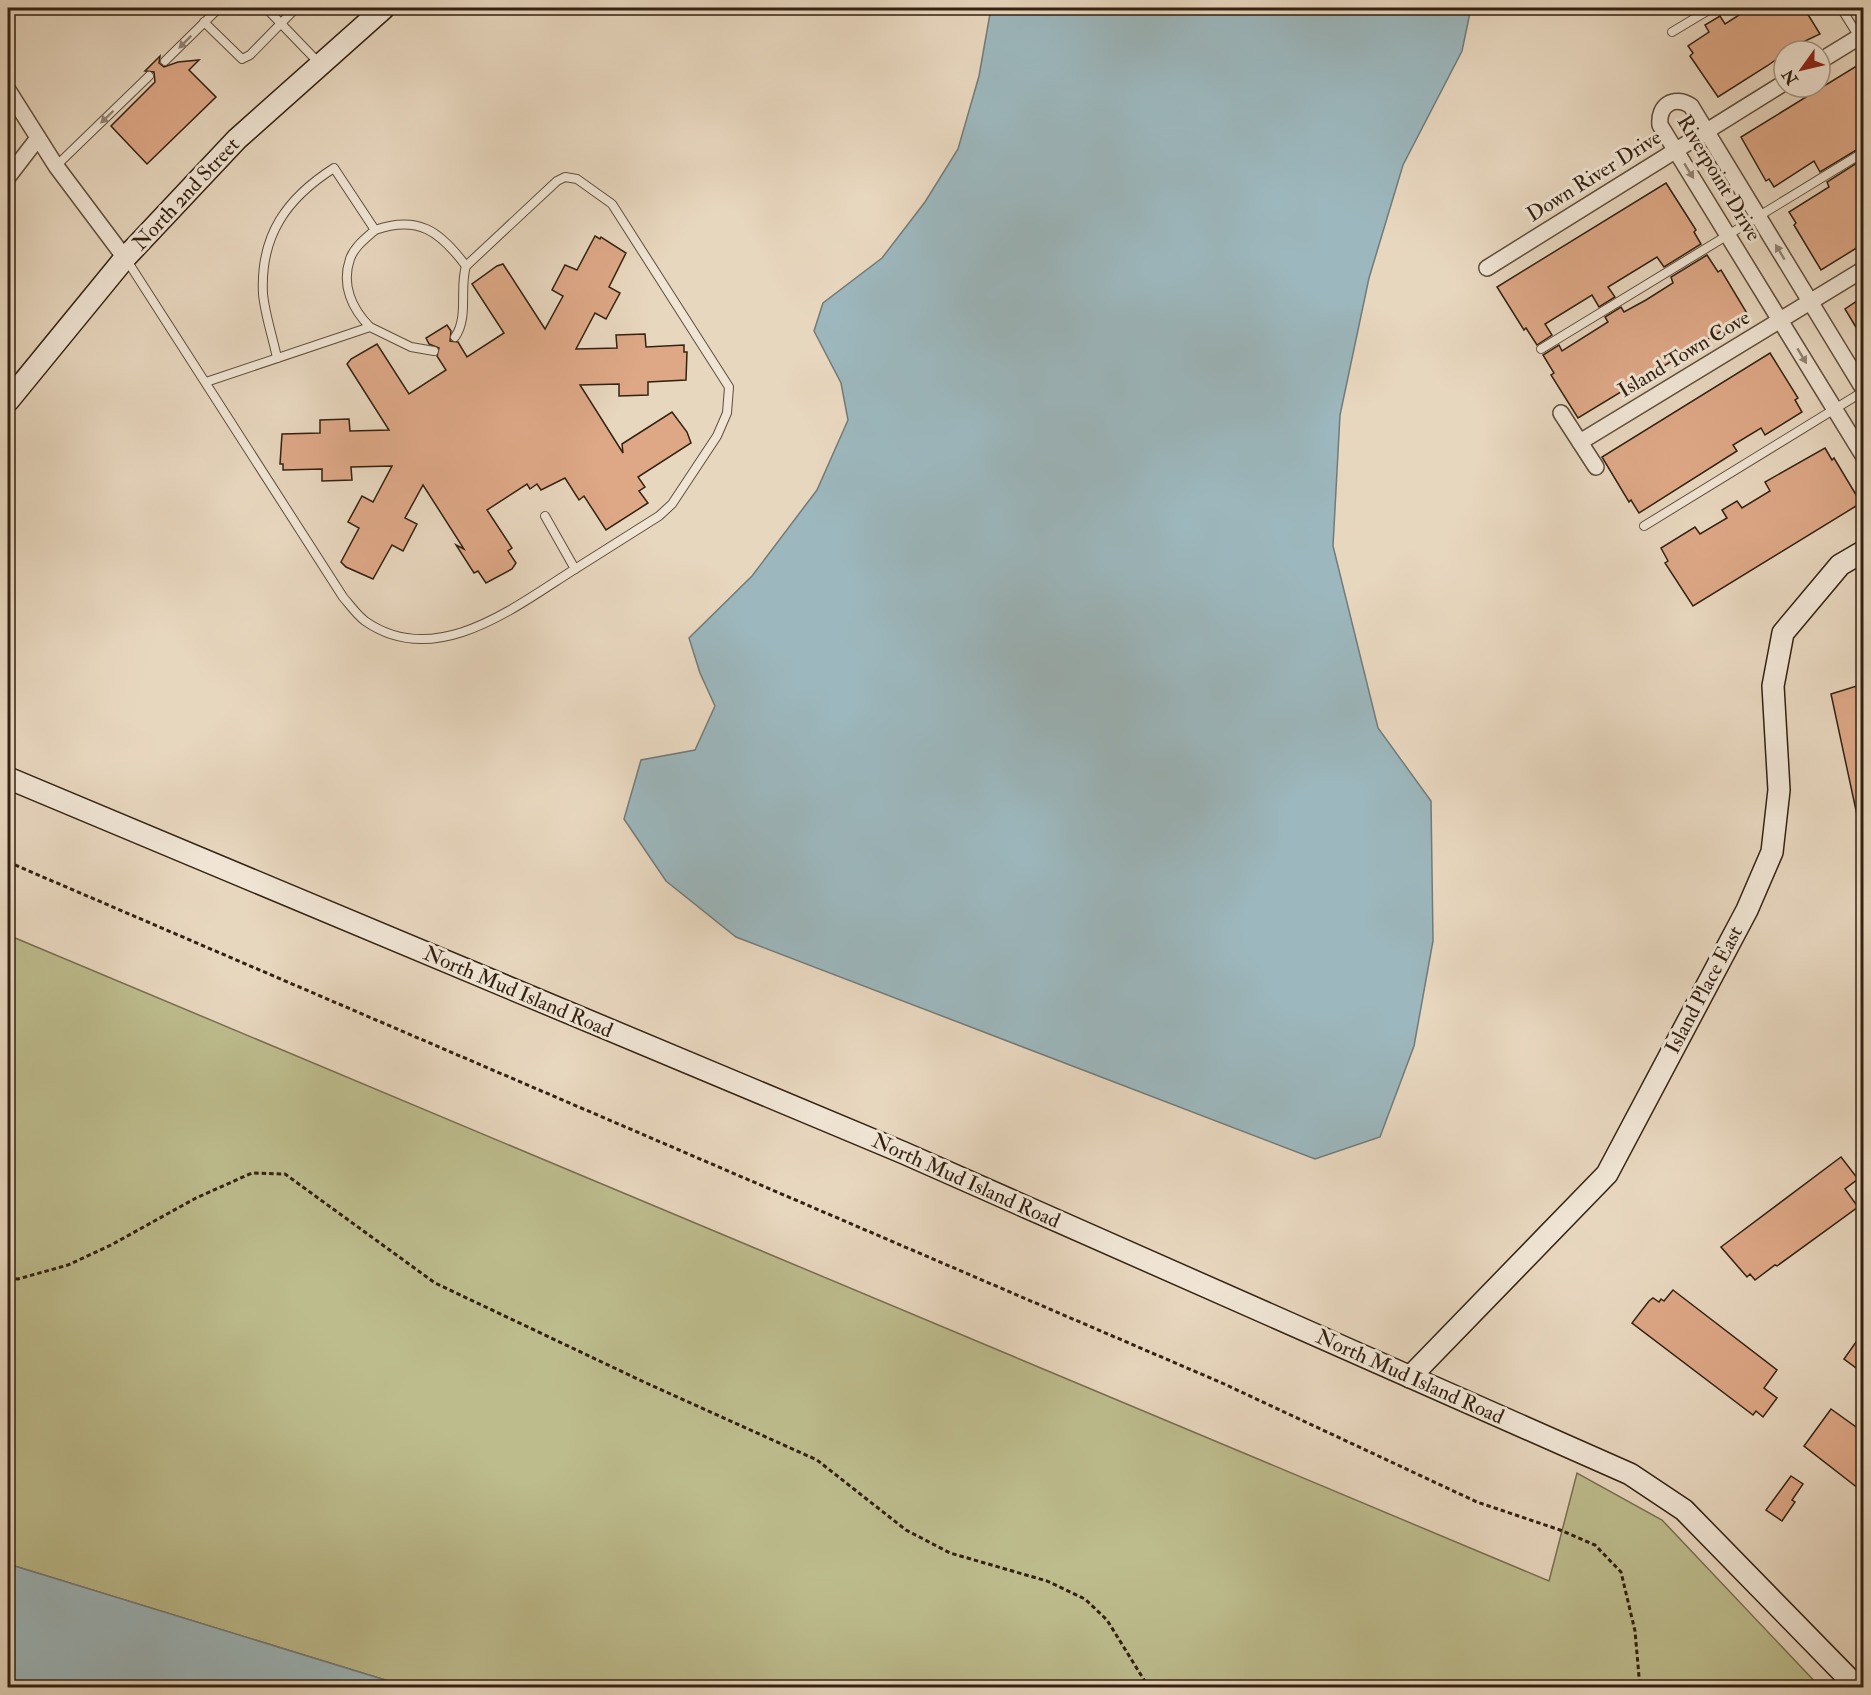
<svg xmlns="http://www.w3.org/2000/svg" width="1871" height="1695" font-family="'IM FELL Double Pica',serif">
<style>
.green{fill:#bdbc8d;stroke:#786e4f;stroke-width:1.5}
.water{fill:#9cb7bd;stroke:#727b78;stroke-width:1.5}
.building{fill:#dea887;stroke:#332111;stroke-width:1.5}
.lines{fill:none;stroke-linecap:round;stroke-linejoin:round}
.lane-casing{stroke:#604e3c;stroke-width:10}
.street-casing{stroke:#604e3c;stroke-width:18}
.secondary-casing{stroke:#332111;stroke-width:24}
.path{stroke:#332111;stroke-width:3;stroke-dasharray:4.5 3;stroke-linecap:butt}
.lane{stroke:#f0e5d5;stroke-width:8}
.street{stroke:#f0e5d5;stroke-width:15}
.secondary{stroke:#f0e5d5;stroke-width:21}
.oneway{fill:#928373}
.labels{text-anchor:middle;dominant-baseline:central;stroke-width:6;stroke-linejoin:round;paint-order:stroke}
.street-label{font-size:21px;fill:#332111;stroke:#f0e5d5}
</style>
<rect width="100%" height="100%" fill="#e8d7bf"/>
<filter id="stains"><feTurbulence type="fractalNoise" baseFrequency=".00333" numOctaves="4"/><feColorMatrix values="0 0 0 0 .2 0 0 0 0 .09 0 0 0 0 .02 0 0 0 .5 -.17"/></filter>
<radialGradient id="worn" r=".72"><stop offset=".6" stop-color="#630" stop-opacity="0"/><stop offset="1" stop-color="#630" stop-opacity=".3"/></radialGradient>
<polygon class="green" points="8,935 1549,1581 1577,1473 1662,1520 1820,1687 408,1687 8,1564"/>
<g class="water">
<polygon points="991,8 1471,8 1462,51 1403,165 1369,278 1340,415 1333,546 1378,728 1431,801 1433,941 1414,1046 1380,1137 1315,1159 736,937 666,881 624,819 641,760 695,750 715,706 700,673 689,638 752,576 817,490 848,420 841,383 814,331 823,303 882,258 925,202 958,149 979,76"/>
<polygon points="8,1564 408,1687 8,1687"/>
</g>
<g class="building">
<polygon points="1750,8 1804,8 1820,34 1784,51 1784,54 1767,66 1718,97 1690,56 1693,53 1688,46 1709,32 1705,25 1720,16 1725,24"/>
<polygon points="160,56 159,63 164,67 178,62 199,60 189,70 216,97 147,164 111,126 155,82 154,72 145,71"/>
<polygon points="1863,62 1863,146 1820,172 1814,161 1774,187 1769,179 1766,181 1741,137"/>
<polygon points="1863,159 1863,244 1821,270 1794,225 1796,223 1789,212 1829,187 1827,182"/>
<polygon points="1666,183 1696,230 1694,232 1701,244 1664,267 1657,257 1608,287 1615,297 1599,307 1592,295 1545,324 1552,335 1537,345 1526,328 1524,330 1497,287"/>
<polygon points="595,236 600,239 601,237 626,253 609,287 620,293 606,319 595,313 576,349 617,348 616,335 645,334 646,347 684,345 684,352 687,352 686,380 648,382 648,395 619,396 619,384 580,385 623,453 622,444 672,412 687,432 691,443 638,477 645,487 639,491 648,503 606,530 584,496 579,500 565,478 541,490 537,484 530,489 527,484 487,510 512,548 508,551 516,563 512,569 486,583 478,571 474,573 456,545 464,549 423,485 405,518 417,524 403,551 392,545 373,579 346,567 341,562 359,528 348,522 362,496 373,502 392,466 351,467 352,480 322,481 322,469 283,470 283,464 280,464 282,434 320,433 320,420 349,419 350,431 389,430 347,364 351,359 377,344 409,394 446,370 437,356 439,348 429,344 426,338 447,325 451,331 450,341 458,342 467,357 504,333 472,284 497,266 503,264 545,329 563,296 552,290 565,265 577,270"/>
<polygon points="1707,255 1718,272 1721,270 1748,315 1578,418 1551,375 1554,373 1543,355 1559,345 1562,351 1608,322 1605,317 1621,307 1624,312 1646,300 1673,283 1671,277"/>
<polygon points="1863,297 1863,339 1845,309"/>
<polygon points="1770,353 1798,398 1795,400 1802,412 1765,435 1761,428 1733,445 1737,451 1639,513 1631,500 1629,502 1602,457"/>
<polygon points="1825,448 1832,460 1834,458 1861,503 1693,606 1665,563 1668,561 1661,548 1695,527 1700,534 1727,518 1722,510 1737,501 1742,508 1770,491 1765,482"/>
<polygon points="1863,684 1863,815 1857,815 1831,694"/>
<polygon points="1841,1157 1858,1179 1845,1189 1858,1207 1777,1266 1775,1265 1755,1280 1750,1274 1747,1277 1721,1247"/>
<polygon points="1673,1290 1777,1370 1764,1388 1777,1398 1763,1417 1756,1411 1753,1415 1632,1323 1649,1301 1653,1298 1659,1302 1661,1299 1664,1301"/>
<polygon points="1863,1332 1863,1373 1844,1359"/>
<polygon points="1831,1409 1863,1432 1863,1492 1804,1446"/>
<polygon points="1791,1476 1803,1484 1792,1500 1795,1502 1782,1521 1766,1510"/>
</g>
<g class="lines">
<g class="lane-casing">
<g id="lane">
<polyline points="266,8 319,63"/>
<polyline points="1841,8 1859,37"/>
<polyline points="204,22 242,59 250,55 296,8"/>
<polyline points="1672,32 1712,8"/>
<polyline points="165,61 219,8"/>
<polyline points="56,166 149,76"/>
<path d="M 375,230 C 418,215 440,231 466,266"/>
<path d="M 126,259 L 343,597 C 350,605 357,615 365,621 C 436,671 516,606 575,569 L 545,516"/>
<path d="M 455,337 C 469,317 459,288 466,266 L 557,181 L 565,177 L 577,179 L 612,204 L 729,387 L 727,413 L 717,436 L 672,504 L 659,516 L 575,569"/>
<polyline points="1541,349 1864,152"/>
<path d="M 277,358 C 273,338 265,315 263,294 C 260,235 287,198 334,168 L 375,230 C 366,238 354,247 350,259 C 341,285 352,309 370,327"/>
<polyline points="206,382 370,327 411,347 434,351"/>
<polyline points="1644,526 1864,391"/>
</g>
</g>
<g class="street-casing">
<g id="street">
<polyline points="1820,61 1864,34"/>
<polyline points="8,90 56,166 125,258"/>
<polyline points="8,177 38,138"/>
<polyline points="1487,268 1784,83"/>
<path d="M 1864,390 L 1691,106 C 1674,95 1658,105 1660,125 L 1864,457"/>
<polyline points="1561,413 1596,467"/>
<polyline points="1580,442 1864,269"/>
</g>
</g>
<g class="secondary-casing">
<g id="secondary">
<polyline points="8,401 125,258 237,139 384,8"/>
<polyline points="8,778 904,1153 1630,1474 1684,1510 1858,1688"/>
<polyline points="1410,1377 1607,1174 1747,910 1772,852 1779,790 1773,686 1783,633 1840,565 1864,551"/>
</g>
</g>
<g class="path">
<polyline points="8,862 1222,1383 1477,1502 1560,1530 1595,1545 1621,1572 1635,1631 1640,1688"/>
<polyline points="8,1278 18,1279 68,1265 111,1245 196,1198 252,1173 285,1174 435,1283 644,1382 817,1460 906,1530 950,1553 1047,1581 1085,1599 1107,1620 1149,1688"/>
</g>
<use href="#lane" class="lane"/>
<use href="#street" class="street"/>
<use href="#secondary" class="secondary"/>
</g>
<defs><path id="oneway-solid" d="M-6-.8H1V-3.2L6.5 0L1 3.2V.8H-6Z" transform="scale(1.5)"/></defs>
<g class="oneway">
<use href="#oneway-solid" transform="translate(185 42) rotate(135)"/>
<use href="#oneway-solid" transform="translate(107 117) rotate(136)"/>
<use href="#oneway-solid" transform="translate(1689 171) rotate(58)"/>
<use href="#oneway-solid" transform="translate(1780 252) rotate(-121)"/>
<use href="#oneway-solid" transform="translate(1802 356) rotate(59)"/>
</g>
<g class="labels">
<g class="street-label">
<text transform="translate(1594 176) rotate(-32)">Down River Drive</text>
<text transform="translate(1719 178) rotate(59)">Riverpoint Drive</text>
<text transform="translate(186 194) rotate(-47)">North 2nd Street</text>
<text transform="translate(1684 354) rotate(-31)">Island Town Cove</text>
<text transform="translate(1704 990) rotate(-62)">Island Place East</text>
<text transform="translate(518 992) rotate(23)">North Mud Island Road</text>
<text transform="translate(966 1181) rotate(24)">North Mud Island Road</text>
<text transform="translate(1410 1377) rotate(24)">North Mud Island Road</text>
</g>
</g>
<rect width="1871" height="1695" fill="none" stroke="#e8d7bf" stroke-width="30"/>
<rect x="9" y="9" width="1853" height="1677" fill="none" stroke="#332111" stroke-width="3"/>
<rect x="15" y="15" width="1841" height="1665" fill="none" stroke="#332111" stroke-width="1.5"/>
<g transform="translate(1802 69) rotate(236)"><circle r="28" fill="#f0e5d5" stroke="#a49787" stroke-width="1.5"/>
<path d="M0-4.5L10 22L0 15L-10 22Z" fill="#8f2418"/>
<text y="-9" font-size="16" font-weight="bold" text-anchor="middle" fill="#332111">N</text>
</g>
<rect width="100%" height="100%" filter="url(#stains)"/>
<rect width="100%" height="100%" fill="url(#worn)"/>
</svg>
